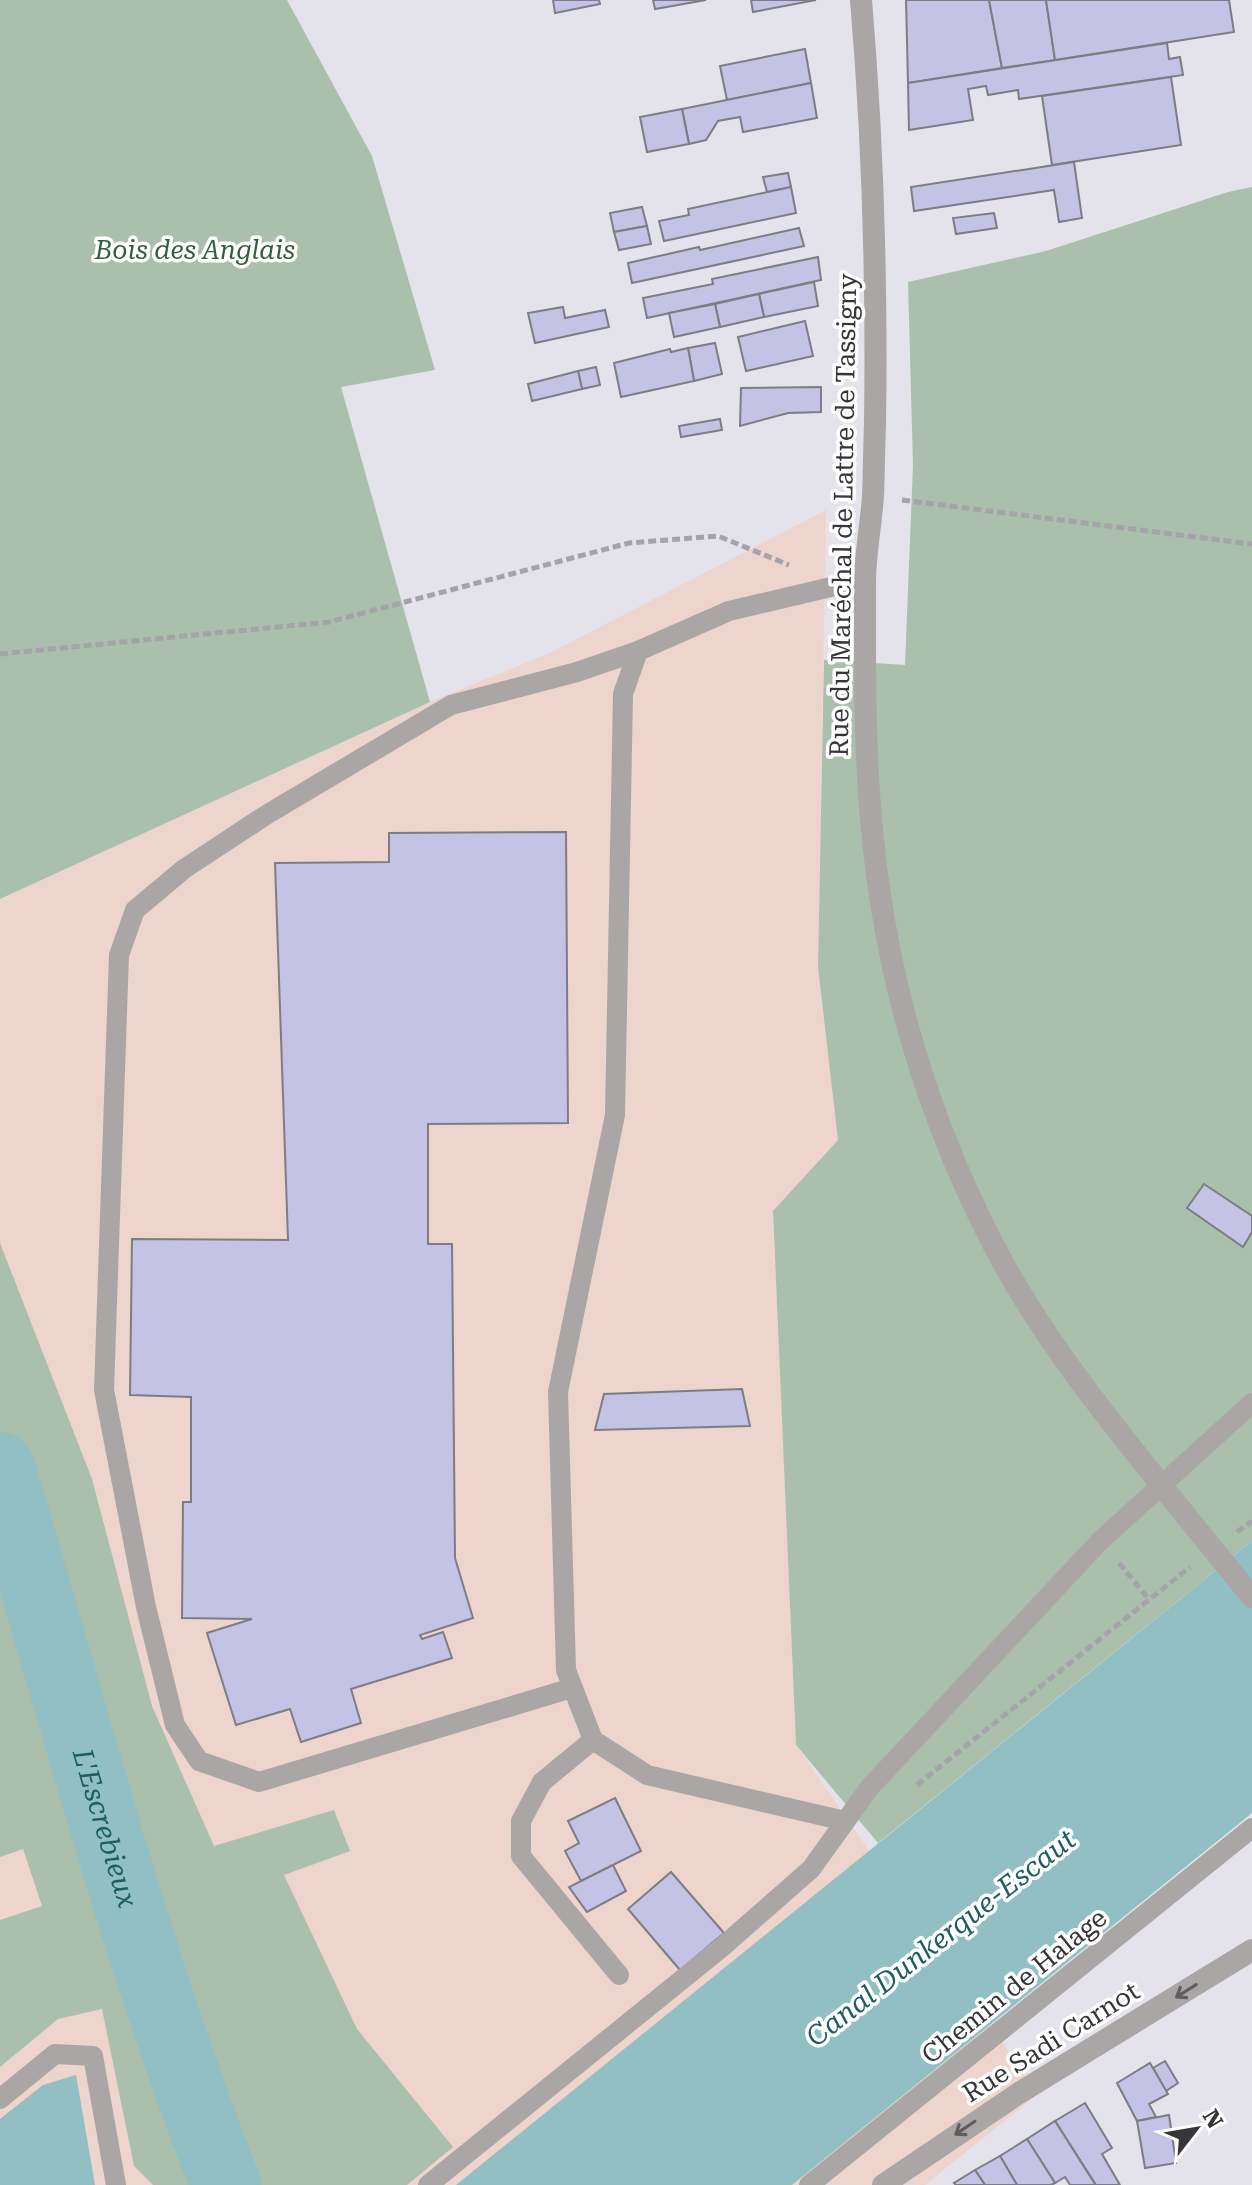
<svg xmlns="http://www.w3.org/2000/svg" width="1252" height="2185" font-family="'Roboto Serif',serif">
<style>
.industrial{fill:#edd4cc}
.green{fill:#abbfad}
.water{fill:#91bfc4}
.lines{fill:none;stroke-linecap:round;stroke-linejoin:round}
.river{stroke:#91bfc4;stroke-width:70}
.building{fill:#c4c2e5;stroke:#7d7d84;stroke-width:2}
.path{stroke:#a4a3a9;stroke-width:5;stroke-dasharray:8 4;stroke-linecap:butt}
.service{stroke:#aaa6a6;stroke-width:20}
.tertiary{stroke:#aaa6a6;stroke-width:22}
.tertiary-bridge{stroke:#aaa6a6;stroke-width:22}
.oneway{stroke:#5f5d5e}
.labels{text-anchor:middle;dominant-baseline:central;stroke-width:7;stroke-linejoin:round;paint-order:stroke}
.park-label{font-size:26px;font-style:italic;fill:#305f3a;stroke:#fff}
.street-label{font-size:26px;fill:#363538;stroke:#fff}
.water-label{font-size:28px;font-style:italic;fill:#1e5d63;stroke:#fff}
</style>
<rect width="100%" height="100%" fill="#e4e3eb"/>
<polygon class="industrial" points="826,510 818,967 838,1140 773,1211 796,1745 1038,2094 925,2185 0,2185 0,899 430,702 550,653"/>
<g class="green">
<polygon points="0,0 287,0 372,156 435,370 341,387 430,702 0,899"/>
<polygon points="1252,187 1252,1541 878,1843 796,1745 773,1211 838,1140 818,967 824,660 905,665 913,465 908,282 1046,251 1228,192"/>
<polygon points="0,1243 92,1479 152,1706 214,1846 334,1810 350,1851 284,1875 357,2029 453,2147 407,2185 153,2185 134,2166 102,2009 58,2019 0,2067 0,1920 42,1906 23,1849 0,1857"/>
</g>
<g class="water">
<polygon points="1252,1541 1252,1813 1210,1847 792,2185 456,2185"/>
<polygon points="76,2075 95,2185 0,2185 0,2119 43,2085"/>
</g>
<g class="lines">
<path class="river" id="s1" d="M 0,1467 C 72,1707 134,1952 226,2185"/>
</g>
<g class="building">
<polygon points="553,0 599,0 600,4 555,13"/>
<polygon points="653,0 706,0 655,9"/>
<polygon points="751,0 816,0 753,12"/>
<polygon points="906,0 989,0 1002,68 908,83"/>
<polygon points="989,0 1046,0 1055,60 1002,68"/>
<polygon points="1046,0 1229,0 1234,32 1055,60"/>
<polygon points="1167,43 1169,59 1180,57 1183,75 1019,99 1018,90 988,95 986,86 968,89 973,120 909,130 908,83"/>
<polygon points="805,49 811,83 727,100 720,66"/>
<polygon points="1171,77 1181,145 1052,165 1042,96"/>
<polygon points="811,83 817,118 743,132 740,117 718,121 706,140 689,144 682,109"/>
<polygon points="682,109 689,144 647,152 640,117"/>
<polygon points="1074,162 1082,218 1059,222 1054,190 914,211 911,187"/>
<polygon points="788,173 791,187 767,192 763,177"/>
<polygon points="791,187 796,213 664,241 659,221 689,215 688,209"/>
<polygon points="642,207 647,226 614,232 610,213"/>
<polygon points="994,213 997,228 956,234 953,218"/>
<polygon points="647,226 651,244 619,250 614,232"/>
<polygon points="799,228 804,246 632,283 628,263 699,247 700,250"/>
<polygon points="818,257 821,280 647,318 643,298 713,284 712,279"/>
<polygon points="814,282 818,306 764,317 759,294"/>
<polygon points="759,294 764,317 720,327 715,304"/>
<polygon points="715,304 720,327 674,337 669,313"/>
<polygon points="563,307 565,318 605,310 609,327 535,343 528,313"/>
<polygon points="805,321 813,356 746,371 738,337"/>
<polygon points="715,343 722,374 694,381 688,348"/>
<polygon points="688,348 694,381 621,397 614,363 670,349 671,352"/>
<polygon points="596,367 600,385 582,389 578,371"/>
<polygon points="578,371 582,389 532,401 528,384"/>
<polygon points="821,387 821,412 788,413 740,426 741,388"/>
<polygon points="720,419 722,430 681,437 679,426"/>
<polygon points="566,832 568,1123 428,1124 428,1244 452,1244 455,1558 473,1618 420,1635 422,1639 443,1632 452,1658 351,1689 361,1723 301,1742 290,1709 236,1725 207,1633 252,1619 182,1618 183,1502 191,1502 191,1397 130,1395 132,1239 288,1240 275,863 389,862 389,833"/>
<polygon points="1204,1184 1252,1216 1252,1232 1243,1247 1187,1208"/>
<polygon points="742,1389 750,1426 595,1430 604,1394"/>
<polygon points="615,1798 641,1851 581,1881 565,1851 579,1843 568,1821"/>
<polygon points="613,1865 626,1891 587,1912 569,1887"/>
<polygon points="671,1872 724,1933 680,1970 628,1909"/>
<polygon points="1165,2061 1178,2083 1166,2091 1153,2068"/>
<polygon points="1150,2063 1168,2094 1149,2104 1156,2117 1137,2121 1117,2083"/>
<polygon points="1085,2103 1112,2148 1102,2154 1120,2185 1096,2185 1055,2121"/>
<polygon points="1169,2115 1176,2163 1145,2168 1137,2121"/>
<polygon points="1055,2121 1095,2184 1096,2185 1070,2185 1065,2177 1055,2183 1027,2139"/>
<polygon points="1027,2139 1055,2183 1051,2185 1017,2185 1000,2156"/>
<polygon points="1000,2156 1017,2185 985,2185 975,2170"/>
<polygon points="975,2170 985,2185 956,2185 954,2183"/>
</g>
<g class="lines">
<g class="path">
<polyline points="902,500 1252,544"/>
<polyline points="0,654 329,622 629,543 718,536 789,565"/>
<polyline points="1237,1532 1252,1521"/>
<polyline points="1119,1563 1148,1598"/>
<polyline points="917,1785 1190,1567"/>
</g>
<g class="service">
<polyline points="638,651 623,694 615,1115 558,1392 566,1670 593,1740 647,1775 845,1821"/>
<polyline points="572,1688 259,1782 199,1761 175,1725 146,1607 104,1390 119,955 135,910 184,869 266,815 451,705 577,672 638,651 729,611 865,579"/>
<polyline points="593,1740 542,1782 521,1821 521,1856 619,1975"/>
<polyline points="0,2099 55,2054 93,2056 116,2185"/>
<polyline points="428,2185 721,1948 811,1869 870,1787 1100,1541 1252,1403"/>
<polyline points="809,2185 1252,1828"/>
</g>
<g class="tertiary">
<path d="M 861,0 C 873,141 877,282 875,424 C 874,448 874,472 873,496 C 871,525 865,554 865,584 C 865,668 864,756 873,839 C 887,980 928,1118 993,1244 C 1043,1341 1114,1426 1182,1511"/>
<polyline points="883,2185 1019,2093 1252,1950"/>
</g>
<polyline class="tertiary-bridge" points="1182,1511 1252,1597"/>
</g>
<defs><path id="oneway-shaft" d="M-6 0H5M1.5-3L5.5 0L1.5 3" fill="none" stroke-width="1.6" stroke-linecap="round" stroke-linejoin="round" transform="scale(2)"/></defs>
<g class="oneway">
<use href="#oneway-shaft" transform="translate(1186 1991) rotate(148)"/>
<use href="#oneway-shaft" transform="translate(965 2128) rotate(146)"/>
</g>
<g class="labels">
<g class="park-label">
<text x="195" y="250">Bois des Anglais</text>
</g>
<g class="street-label">
<text transform="translate(843 515) rotate(-89)">Rue du Maréchal de Lattre de Tassigny</text>
<text transform="translate(1014 1986) rotate(-39)">Chemin de Halage</text>
<text transform="translate(1051 2042) rotate(-32)">Rue Sadi Carnot</text>
</g>
<g class="water-label">
<text stroke="none"><textPath href="#s1" startOffset="376">L'Escrebieux</textPath></text>
<text transform="translate(941 1938) rotate(-38)">Canal Dunkerque-Escaut</text>
</g>
</g>
<g transform="translate(1196 2129) rotate(59)" stroke="#ffffff" stroke-width="6" paint-order="stroke">
<path d="M0-6L14 30L0 20L-14 30Z" fill="#363538"/>
<text y="-12" font-size="22" font-weight="bold" text-anchor="middle" fill="#363538">N</text>
</g>
</svg>
